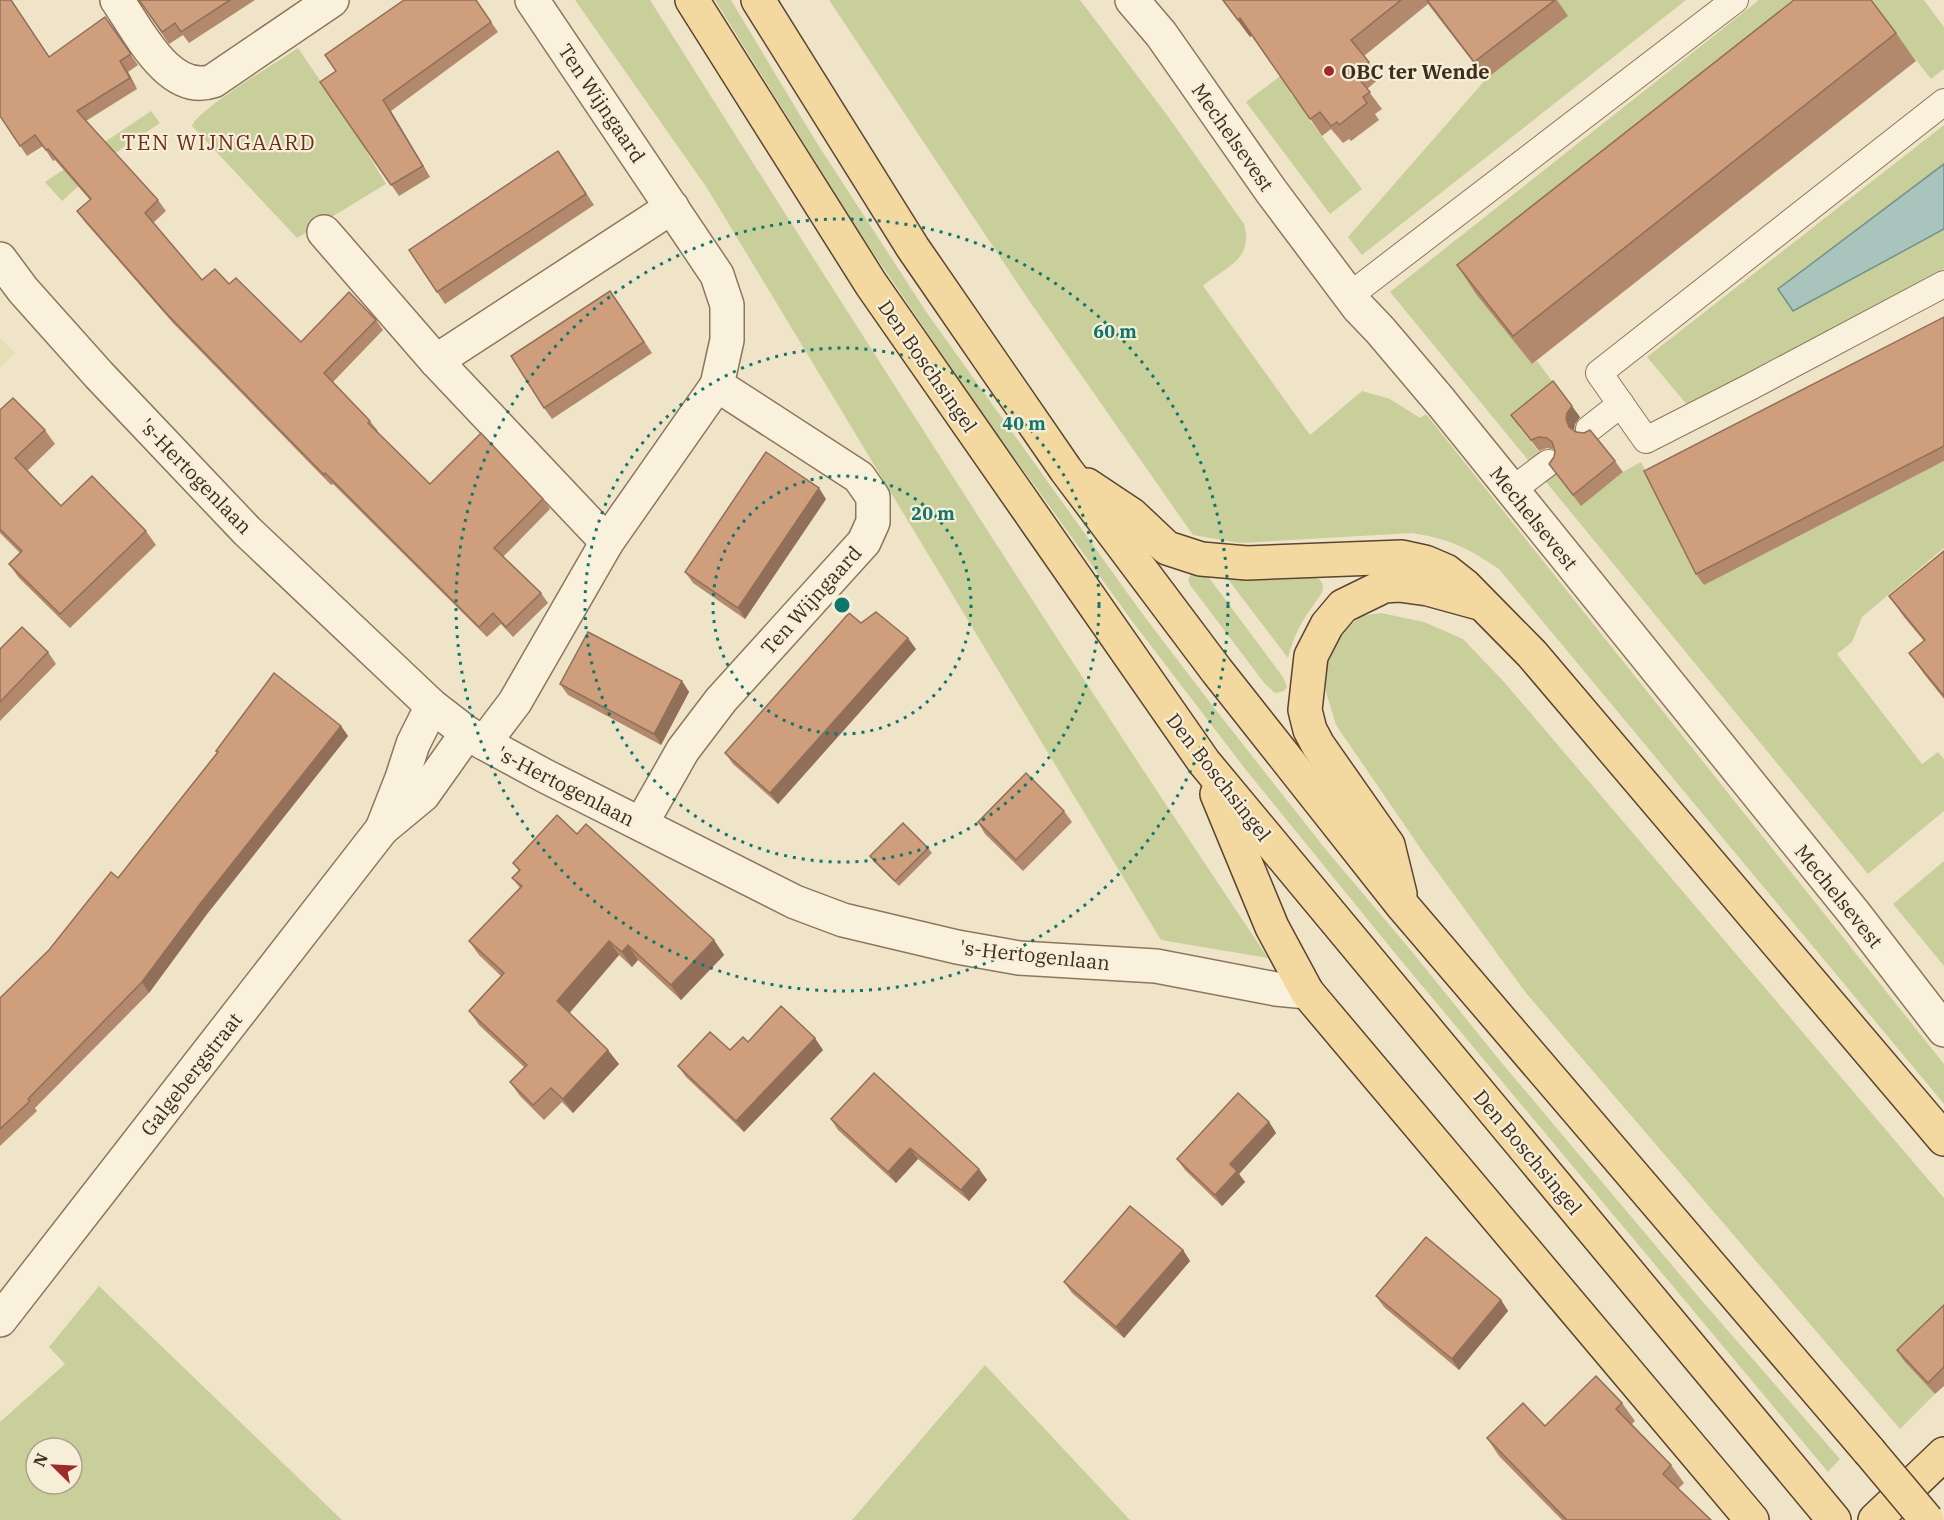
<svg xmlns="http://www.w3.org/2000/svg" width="1944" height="1520" font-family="'IBM Plex Serif',serif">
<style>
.farmland{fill:#e6deb5}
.green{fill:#c9cf9b;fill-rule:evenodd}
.water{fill:#a9c4bc;stroke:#6f938a;stroke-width:1.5}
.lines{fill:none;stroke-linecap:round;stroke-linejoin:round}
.service-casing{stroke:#8d765c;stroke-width:28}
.minor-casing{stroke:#8d765c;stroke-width:36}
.primary-casing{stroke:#5b4430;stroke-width:36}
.service{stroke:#faf1dc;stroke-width:26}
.minor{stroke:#faf1dc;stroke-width:33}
.primary{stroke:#f3d9a0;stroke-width:33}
.primary-bridge-casing{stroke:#5b4430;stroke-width:36;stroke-linecap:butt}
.primary-bridge{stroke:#f3d9a0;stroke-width:33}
.wall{fill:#b2896c}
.shaded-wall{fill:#916f58}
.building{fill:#cf9f7d;stroke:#916f58;stroke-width:1.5}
.ring{fill:none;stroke:#0f766e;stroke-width:3;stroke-dasharray:3 6}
.poi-dot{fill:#9e2a2b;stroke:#f7eed8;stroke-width:2}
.labels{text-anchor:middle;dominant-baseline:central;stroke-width:4.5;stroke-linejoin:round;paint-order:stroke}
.poi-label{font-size:20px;font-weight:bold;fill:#3d2e20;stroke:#f7eed8;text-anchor:start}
.street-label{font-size:20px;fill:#3d2e20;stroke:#f7eed8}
.neighbourhood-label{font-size:21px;letter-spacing:1.5px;fill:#6b2e1e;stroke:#f7eed8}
.centre{fill:#0f766e;stroke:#f7eed8;stroke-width:3}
.ring-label{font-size:18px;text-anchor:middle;font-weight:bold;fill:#0f766e;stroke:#f7eed8;stroke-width:4.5;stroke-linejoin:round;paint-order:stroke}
</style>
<rect width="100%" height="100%" fill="#f0e4c8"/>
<polygon class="farmland" points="0,338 15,353 0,368"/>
<g class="green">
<path d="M 575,0 L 650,0 C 853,321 1056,642 1268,958 L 1161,940 L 707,188 Z"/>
<polygon points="715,0 731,0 815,140 927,313 1141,612 1212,705 1327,851 1409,948 1501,1062 1703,1302 1840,1459 1828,1472 1399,958 1246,770 1132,621 978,407 859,232"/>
<path d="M 829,0 L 1080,0 L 1167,115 L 1244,224 C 1254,260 1226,266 1203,286 L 1310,435 L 1362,391 L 1390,399 L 1420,418 L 1426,414 L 1944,1064 L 1944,1104 L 1499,569 C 1468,548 1450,539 1412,533 L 1240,543 L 1193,535 L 1028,299 Z"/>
<polygon points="1556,0 1686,0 1362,255 1348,237 1486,79 1568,16"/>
<polygon points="1759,0 1849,0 1477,294 1532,364 1537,361 1561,393 1519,427 1581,505 1623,472 1641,462 1704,584 1944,461 1944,548 1862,617 1852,642 1837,654 1922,764 1938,752 1944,759 1944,811 1868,874 1390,292"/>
<polygon points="1869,0 1924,0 1944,27 1944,69 1931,79"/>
<path d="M 298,48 L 355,132 L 386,184 L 297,238 L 192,126 C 197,110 279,61 298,48 Z"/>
<polygon points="1284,73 1295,88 1290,93 1300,105 1307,101 1315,112 1308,118 1362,189 1330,214 1246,102"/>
<polygon points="151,111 160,123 114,154 62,201 45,182"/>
<polygon points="1944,125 1944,269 1688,406 1647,357"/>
<polygon points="1192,572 1207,575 1283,677 1287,687 1284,691 1275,693 1265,684 1190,585 1188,580"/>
<path d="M 1314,576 C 1319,579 1323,581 1323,587 C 1323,593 1318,598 1315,603 C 1302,620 1293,637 1288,658 L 1227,578 Z"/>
<polygon points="1381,613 1424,622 1463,639 1505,683 1944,1198 1944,1323 1904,1361 1935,1394 1900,1429 1526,993 1425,855 1336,725 1326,692 1325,670 1332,649 1345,630 1361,616"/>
<polygon points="1944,861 1944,966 1893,904"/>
<path d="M 99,1286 L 342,1520 L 0,1520 L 0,1422 L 65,1364 L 49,1347 ZM 36,1448 L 72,1448 L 72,1484 L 36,1484 Z"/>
<polygon points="985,1365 1130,1520 852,1520"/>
</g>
<polygon class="water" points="1944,164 1944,229 1793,311 1778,289"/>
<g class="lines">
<g class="service-casing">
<g id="service">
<polyline points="1944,102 1599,373 1646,440 1750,387 1944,284"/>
<polyline points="1349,296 1735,0"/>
<polyline points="1589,429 1621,404"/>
<polyline points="1511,491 1548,463"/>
</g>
</g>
<g class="minor-casing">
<g id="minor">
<path d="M 117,0 C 138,30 169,96 213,81 L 332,0"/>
<polyline points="1132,0 1161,34 1271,191 1358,307 1380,330 1441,402 1854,913 1944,1030"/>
<polyline points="324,232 436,361 607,542"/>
<polyline points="0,259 23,290 99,375 247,531 432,706 467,733 484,743 545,776 795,902 843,920 957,947 1019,958 1156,966 1276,989 1307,992"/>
<polyline points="436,361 672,207"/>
<polyline points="432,706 413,744 402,778 382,829 423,795 467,733"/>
<polyline points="484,743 515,702 607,542 717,385 727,340 727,305 717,275 532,0"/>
<polyline points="641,824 683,750 721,700 864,542 873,522 873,497 859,477 717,385"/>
<polyline points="0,1320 382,829"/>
</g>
</g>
<g class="primary-casing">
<g id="primary">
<polyline points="692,0 871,284 1204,762 1834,1520"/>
<polyline points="758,0 913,248 1066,470 1217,671 1402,905 1869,1451"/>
<polyline points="1087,485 1132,515 1167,548 1201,559 1247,563 1402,557 1425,562 1446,571 1465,586 1532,654 1944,1139"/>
<polyline points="1217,794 1272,927 1307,992 1752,1520"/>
<polyline points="1400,894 1388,845 1318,745 1310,730 1305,710 1311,656 1327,625 1343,606 1384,586 1399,585 1428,589 1479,603"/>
<polyline points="1875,1520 1944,1454"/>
</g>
</g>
<use href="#service" class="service"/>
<use href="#minor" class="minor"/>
<use href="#primary" class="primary"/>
<g class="primary-bridge-casing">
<polyline id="primary-bridge" points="1869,1451 1927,1520"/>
</g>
<use href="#primary-bridge" class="primary-bridge"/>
</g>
<g class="wall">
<polygon points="139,0 255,0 189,43 183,35 169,44"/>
<polygon points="476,0 498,32 391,111 430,177 399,196 320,82 336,71"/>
<polygon points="1222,0 1557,0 1568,16 1486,79 1428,4 1364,56 1380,78 1367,89 1382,109 1375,114 1379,120 1351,141 1349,139 1343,143 1331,129 1322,136 1252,35 1250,37"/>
<polygon points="105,17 138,65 128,72 137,89 86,121 158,200 166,211 153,223 202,280 229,284 301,342 376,320 383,330 333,382 370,421 378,431 377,432 430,484 543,499 550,509 503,557 541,593 548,603 513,637 501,624 487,637 333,484 331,485 173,323 85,222 77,211 90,200 55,160 53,161 43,146 27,156 0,116 49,57"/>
<polygon points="1896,33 1916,61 1532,364 1476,294 1457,265"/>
<polygon points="566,162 594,205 445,304 437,292"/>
<polygon points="618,302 652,353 552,419 544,408"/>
<polygon points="1944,317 1944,461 1704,585 1696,574"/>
<polygon points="0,410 45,430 55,444 27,471 61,506 146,531 156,545 70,628 19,578 9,564 20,553 0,533"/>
<polygon points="1511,415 1580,417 1575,424 1574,430 1615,461 1623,472 1581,506 1549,464 1554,457 1555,450 1547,448 1539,451"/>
<polygon points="826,499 745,619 693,583 685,572"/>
<polygon points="1944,551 1944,699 1924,674 1909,653 1924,641 1904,617 1889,596"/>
<polygon points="861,623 916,649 778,804 733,764 725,753"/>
<polygon points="0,649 48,652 56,664 0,721"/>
<polygon points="682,681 689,692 661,745 568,695 560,684"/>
<polygon points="341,726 348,736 207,914 149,993 35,1108 37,1111 0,1146 0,998 49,950 118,878 217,753 216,751"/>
<polygon points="1064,811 1072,822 1023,871 985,834 978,822"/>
<polygon points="577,834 714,940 724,955 681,1000 638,960 632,967 619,955 569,1013 619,1064 573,1113 562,1102 544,1120 520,1096 510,1082 525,1068 479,1025 469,1011 501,976 479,955 469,941 520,888 512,878 519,871 513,863"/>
<polygon points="928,848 932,853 899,886 874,862 870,856"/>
<polygon points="748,1042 823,1050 744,1132 686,1077 678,1066 730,1050"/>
<polygon points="831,1119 979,1169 987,1180 969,1201 918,1159 896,1183 838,1130"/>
<polygon points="1269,1122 1276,1133 1239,1174 1245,1182 1222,1206 1185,1170 1177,1159"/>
<polygon points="1183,1250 1190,1261 1124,1338 1072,1293 1064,1282"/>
<polygon points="1376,1296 1501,1300 1508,1311 1459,1370 1384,1307"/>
<polygon points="1944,1305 1944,1386 1935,1394 1904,1361 1897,1350"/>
<polygon points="1622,1403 1635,1421 1632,1424 1671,1465 1684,1483 1678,1489 1711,1520 1562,1520 1499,1456 1487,1438 1545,1426"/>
</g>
<g class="shaded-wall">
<polygon points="1240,18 1252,35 1250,37 1238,20"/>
<polygon points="120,61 128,72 137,89 130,78"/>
<polygon points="383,100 391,111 430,177 423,166"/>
<polygon points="1572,406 1580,417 1575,424 1574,430 1569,427 1566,419 1567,413"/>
<polygon points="819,488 826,499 745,619 738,608"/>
<polygon points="908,638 916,649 778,804 770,793"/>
<polygon points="682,681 689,692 661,745 654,734"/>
<polygon points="341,726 348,736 207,914 149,993 142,982 200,904"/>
<polygon points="714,940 724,955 681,1000 671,985"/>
<polygon points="609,941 619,955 567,1016 557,1001"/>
<polygon points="628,945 638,960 632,967 622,952"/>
<polygon points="815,1038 823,1050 744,1132 736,1121"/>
<polygon points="608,1050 619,1064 573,1113 563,1099"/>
<polygon points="1269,1122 1276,1133 1239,1174 1245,1182 1222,1206 1215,1195 1230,1164"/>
<polygon points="910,1148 918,1159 896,1183 888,1172"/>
<polygon points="979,1169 987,1180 969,1201 961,1190"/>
<polygon points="1183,1250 1190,1261 1124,1338 1116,1327"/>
<polygon points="1501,1300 1508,1311 1459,1370 1452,1359"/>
</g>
<g class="building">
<polygon points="0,0 11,0 49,57 105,17 131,54 120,61 130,78 77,111 158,200 145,213 202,280 215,269 229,284 236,278 301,342 349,292 376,320 324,373 370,421 368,423 430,484 481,433 543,499 494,548 541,593 506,627 493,613 479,627 325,473 324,475 166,313 77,211 91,199 48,149 46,150 35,135 20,146 0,116"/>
<polygon points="139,0 230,0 181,32 175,23 162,32"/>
<polygon points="404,0 476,0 491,22 383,100 423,166 391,185 320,82 336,71 325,55"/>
<polygon points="1223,0 1401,0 1351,40 1369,62 1354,73 1370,92 1363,97 1367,103 1339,125 1337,122 1331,126 1320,112 1310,119 1240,18 1238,20"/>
<polygon points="1427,0 1555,0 1474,62"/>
<polygon points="1794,0 1871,0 1896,33 1513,336 1457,265"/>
<polygon points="558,151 586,194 437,292 409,250"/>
<polygon points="610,291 644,342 544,408 511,356"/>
<polygon points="1944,317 1944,446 1696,574 1644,471"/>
<polygon points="1553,381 1572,406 1567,413 1566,419 1569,427 1576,432 1584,433 1590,430 1615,461 1573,495 1549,464 1554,457 1555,451 1552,442 1547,438 1539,437 1531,440 1511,415"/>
<polygon points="13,398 45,430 15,458 61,506 92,476 146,531 60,614 9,564 22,551 0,529 0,410"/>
<polygon points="766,452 819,488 738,608 685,572"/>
<polygon points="1944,551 1944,696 1909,653 1925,640 1889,596"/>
<polygon points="876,612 908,638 770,793 725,753 849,613 861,623"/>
<polygon points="22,627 48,652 0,702 0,649"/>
<polygon points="588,632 682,681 654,734 560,684"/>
<polygon points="274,673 341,726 200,904 142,982 28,1099 30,1101 0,1129 0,998 49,950 111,872 118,878 218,752 216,751"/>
<polygon points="1026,773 1064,811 1016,860 978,822"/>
<polygon points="557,815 577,834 586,824 714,940 671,985 628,945 622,952 609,941 557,1001 608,1050 563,1099 551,1088 533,1105 510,1082 527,1065 469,1011 504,973 469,941 522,886 512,878 520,870 513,863"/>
<polygon points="903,823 928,848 895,881 870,856"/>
<polygon points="781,1006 815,1038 736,1121 678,1066 710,1032 730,1050 743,1037 748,1042"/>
<polygon points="874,1073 979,1169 961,1190 910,1148 888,1172 831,1119"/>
<polygon points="1238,1093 1269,1122 1230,1164 1237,1171 1215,1195 1177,1159"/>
<polygon points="1130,1206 1183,1250 1116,1327 1064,1282"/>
<polygon points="1426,1237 1501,1300 1452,1359 1376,1296"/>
<polygon points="1944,1305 1944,1367 1928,1383 1897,1350"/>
<polygon points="1596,1376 1622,1403 1616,1409 1671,1465 1663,1474 1711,1520 1567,1520 1487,1438 1523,1403 1545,1426"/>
</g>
<g class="ring">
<circle cx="842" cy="605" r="129"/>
<circle cx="842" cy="605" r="257"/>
<circle cx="842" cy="605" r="386"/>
</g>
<circle class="poi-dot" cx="1329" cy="71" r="6"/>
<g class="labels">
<g class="poi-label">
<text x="1341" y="71">OBC ter Wende</text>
</g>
<g class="street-label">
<text transform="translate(602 103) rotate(56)">Ten Wijngaard</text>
<text transform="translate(1233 137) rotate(55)">Mechelsevest</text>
<text transform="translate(928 366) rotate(55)">Den Boschsingel</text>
<text transform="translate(196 476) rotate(46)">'s-Hertogenlaan</text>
<text transform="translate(1534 518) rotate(51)">Mechelsevest</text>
<text transform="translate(811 600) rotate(-48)">Ten Wijngaard</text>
<text transform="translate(1219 777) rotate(52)">Den Boschsingel</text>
<text transform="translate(566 786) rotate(27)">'s-Hertogenlaan</text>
<text transform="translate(1839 896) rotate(51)">Mechelsevest</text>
<text transform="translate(1035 955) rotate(6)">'s-Hertogenlaan</text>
<text transform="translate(191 1074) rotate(-52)">Galgebergstraat</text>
<text transform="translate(1528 1152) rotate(50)">Den Boschsingel</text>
</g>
<g class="neighbourhood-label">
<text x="219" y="142">TEN WIJNGAARD</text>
</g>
</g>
<circle cx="842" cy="605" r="9" class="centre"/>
<g class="ring-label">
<text x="1115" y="338">60 m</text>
<text x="1024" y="430">40 m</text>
<text x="933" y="520">20 m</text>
</g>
<g transform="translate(54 1466) rotate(294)"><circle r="28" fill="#f7eed8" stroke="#ada18e" stroke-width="1.5"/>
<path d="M0-4.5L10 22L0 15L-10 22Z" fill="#9e2a2b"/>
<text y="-9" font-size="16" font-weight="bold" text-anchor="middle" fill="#3d2e20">N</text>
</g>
</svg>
